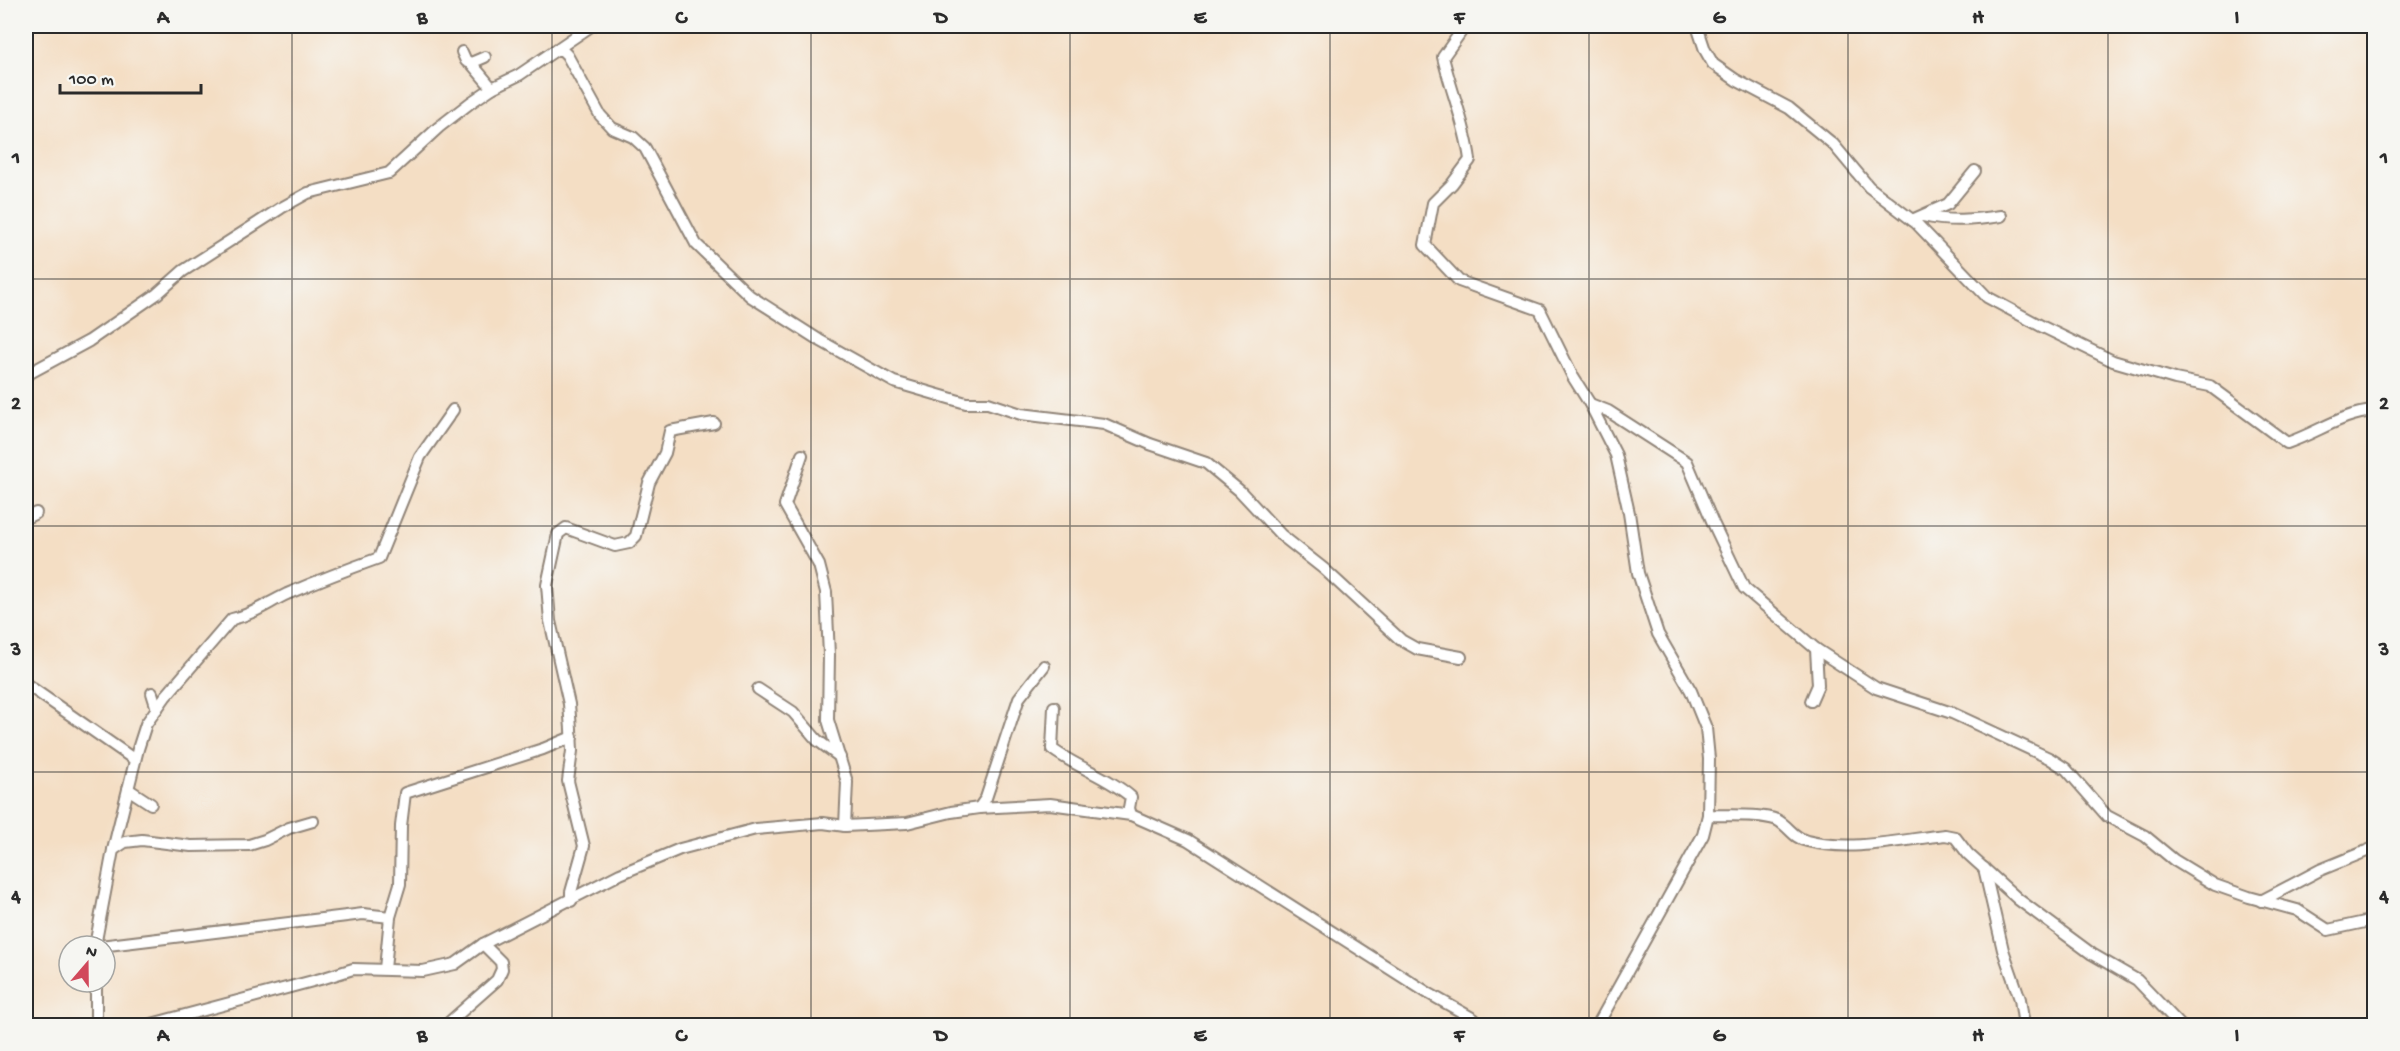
<svg xmlns="http://www.w3.org/2000/svg" width="2400" height="1051" font-family="'Gochi Hand',sans-serif">
<style>
.lines{fill:none;stroke-linecap:round;stroke-linejoin:round}
.street-casing{stroke:#908478;stroke-width:14}
.street{stroke:#fff;stroke-width:10}
.grid{fill:none;stroke:#2b2b2b;stroke-width:1.5;stroke-opacity:0.55}
.neatline{fill:none;stroke:#2b2b2b;stroke-width:2}
.grid-label{font-size:20px;text-anchor:middle;font-weight:bold;fill:#2b2b2b}
</style>
<rect width="100%" height="100%" fill="#f6f6f2"/>
<filter id="ink" filterUnits="userSpaceOnUse"><feTurbulence type="fractalNoise" baseFrequency=".0167" numOctaves="2"/><feDisplacementMap in="SourceGraphic" scale="12" xChannelSelector="R" yChannelSelector="G"/><feConvolveMatrix kernelMatrix="1 2 1 2 8 2 1 2 1" color-interpolation-filters="sRGB"/></filter>
<filter id="wash" filterUnits="userSpaceOnUse"><feTurbulence type="fractalNoise" baseFrequency=".008" numOctaves="4" result="noise"/><feDisplacementMap in="SourceGraphic" scale="24" xChannelSelector="R" yChannelSelector="G"/><feGaussianBlur stdDeviation="1.35" result="paint"/><feColorMatrix in="noise" values="0 0 0 0 0 0 0 0 0 0 0 0 0 0 0 0 0 1.4 0 .05"/><feComposite in="paint" operator="in"/></filter>
<g filter="url(#wash)">
<rect width="100%" height="100%" fill="#f4dec4"/>
</g>
<g filter="url(#ink)">
<g class="lines">
<g class="street-casing">
<g id="street">
<path d="M 1465,26 L 1443,57 C 1451,91 1466,126 1470,160 L 1452,184 L 1433,203 L 1425,245 L 1459,281 L 1540,310 L 1573,377 L 1590,404 L 1616,455 L 1629,513 L 1638,573 L 1658,634 L 1691,691 L 1706,728 L 1709,759 L 1708,815 L 1703,835 L 1597,1026"/>
<path d="M 1702,26 L 1699,32 L 1705,50 L 1713,64 L 1736,80 L 1789,108 L 1833,144 L 1869,187 L 1916,223 L 1987,297 L 2043,327 L 2113,361 L 2175,379 L 2210,386 L 2287,443 C 2317,433 2343,413 2374,411"/>
<polyline points="556,50 562,50 567,55 600,115 612,128 633,137 645,148 696,244 750,296 819,340 894,382 966,403 988,403 1021,414 1104,424 1150,444 1206,463 1240,491 1281,535 1324,569 1401,640 1417,649 1461,657"/>
<polyline points="462,52 466,61 471,63 485,57"/>
<polyline points="471,63 492,88"/>
<path d="M 1923,216 C 1950,222 1974,220 2001,216"/>
<polyline points="1912,220 1948,204 1975,171"/>
<polyline points="26,375 89,341 157,294 183,271 281,208 308,193 389,173 439,127 470,103 492,88 519,75 591,26"/>
<polyline points="1590,404 1608,411 1687,462 1713,523 1744,588 1816,649 1876,688 1952,713 2049,758 2066,769 2107,816 2145,836 2174,860 2215,885 2249,897 2297,910 2328,930 2374,920"/>
<polyline points="802,455 785,505 819,565 826,592 829,655 828,720 847,782 845,826"/>
<polyline points="26,518 36,513"/>
<polyline points="26,684 135,760"/>
<polyline points="758,689 793,712 817,740 840,757"/>
<polyline points="152,693 157,709"/>
<polyline points="1811,701 1818,685 1816,649"/>
<path d="M 1054,707 L 1052,749 C 1076,767 1110,778 1131,797 L 1129,808 L 1131,815"/>
<polyline points="128,789 151,804"/>
<polyline points="979,808 986,798 1019,698 1044,666"/>
<path d="M 1708,815 C 1726,816 1760,813 1777,820 C 1789,826 1793,838 1807,841 C 1851,852 1900,840 1945,835 L 1955,837 L 1968,854 L 2019,900 L 2092,954 L 2137,980 L 2181,1026"/>
<polyline points="113,850 125,842 142,840 191,846 249,845 265,840 289,828 313,821"/>
<polyline points="1984,868 2003,950 2020,999 2024,1026"/>
<polyline points="571,901 571,892 584,846 568,781 572,751 571,729 569,704 550,621 547,585 558,534 566,528 615,546 629,543 636,536 649,483 665,453 670,431 714,423"/>
<polyline points="2261,901 2320,870 2374,848"/>
<path d="M 95,946 L 113,850 L 138,749 L 146,724 L 165,697 L 232,619 C 252,615 268,603 287,594 C 317,581 348,569 379,558 L 420,457 L 453,410"/>
<polyline points="100,946 363,914 390,917"/>
<polyline points="385,969 390,917 400,884 401,826 405,793 543,749 572,737"/>
<polyline points="96,982 96,1026"/>
<polyline points="144,1026 324,978 353,969 423,971 455,964 483,944 620,874 680,849 756,829 823,823 845,826 907,823 951,812 979,808 1050,804 1131,815 1188,840 1428,993 1474,1019"/>
<polyline points="445,1026 497,980 502,969 501,962 483,944"/>
</g>
</g>
<use href="#street" class="street"/>
</g>
</g>
<path class="grid" d="M 292,26 L 292,1026M 552,26 L 552,1026M 811,26 L 811,1026M 1070,26 L 1070,1026M 1330,26 L 1330,1026M 1589,26 L 1589,1026M 1848,26 L 1848,1026M 2108,26 L 2108,1026M 26,279 L 2374,279M 26,526 L 2374,526M 26,772 L 2374,772"/>
<rect width="2400" height="1051" fill="none" stroke="#f6f6f2" stroke-width="66"/>
<g transform="translate(87 964) rotate(20)"><circle r="28" fill="#f6f6f2" stroke="#a5a5a2" stroke-width="1.5"/>
<path d="M0-4.5L10 22L0 15L-10 22Z" fill="#d1495b"/>
<text y="-9" font-size="16" font-weight="bold" text-anchor="middle" fill="#2b2b2b">N</text>
</g>
<path d="M60 84v9h141v-9" fill="none" stroke="#2b2b2b" stroke-width="3"/>
<text x="69" y="84" font-size="18" fill="#2b2b2b" stroke="#f6f6f2" stroke-width="4.5" paint-order="stroke">100 m</text>
<rect x="33" y="33" width="2334" height="985" class="neatline"/>
<g class="grid-label">
<text x="163" y="23">A</text>
<text x="422" y="23">B</text>
<text x="681" y="23">C</text>
<text x="941" y="23">D</text>
<text x="1200" y="23">E</text>
<text x="1459" y="23">F</text>
<text x="1719" y="23">G</text>
<text x="1978" y="23">H</text>
<text x="2237" y="23">I</text>
<text x="16" y="163">1</text>
<text x="2384" y="163">1</text>
<text x="16" y="409">2</text>
<text x="2384" y="409">2</text>
<text x="16" y="655">3</text>
<text x="2384" y="655">3</text>
<text x="16" y="902">4</text>
<text x="2384" y="902">4</text>
<text x="163" y="1041">A</text>
<text x="422" y="1041">B</text>
<text x="681" y="1041">C</text>
<text x="941" y="1041">D</text>
<text x="1200" y="1041">E</text>
<text x="1459" y="1041">F</text>
<text x="1719" y="1041">G</text>
<text x="1978" y="1041">H</text>
<text x="2237" y="1041">I</text>
</g>
</svg>
